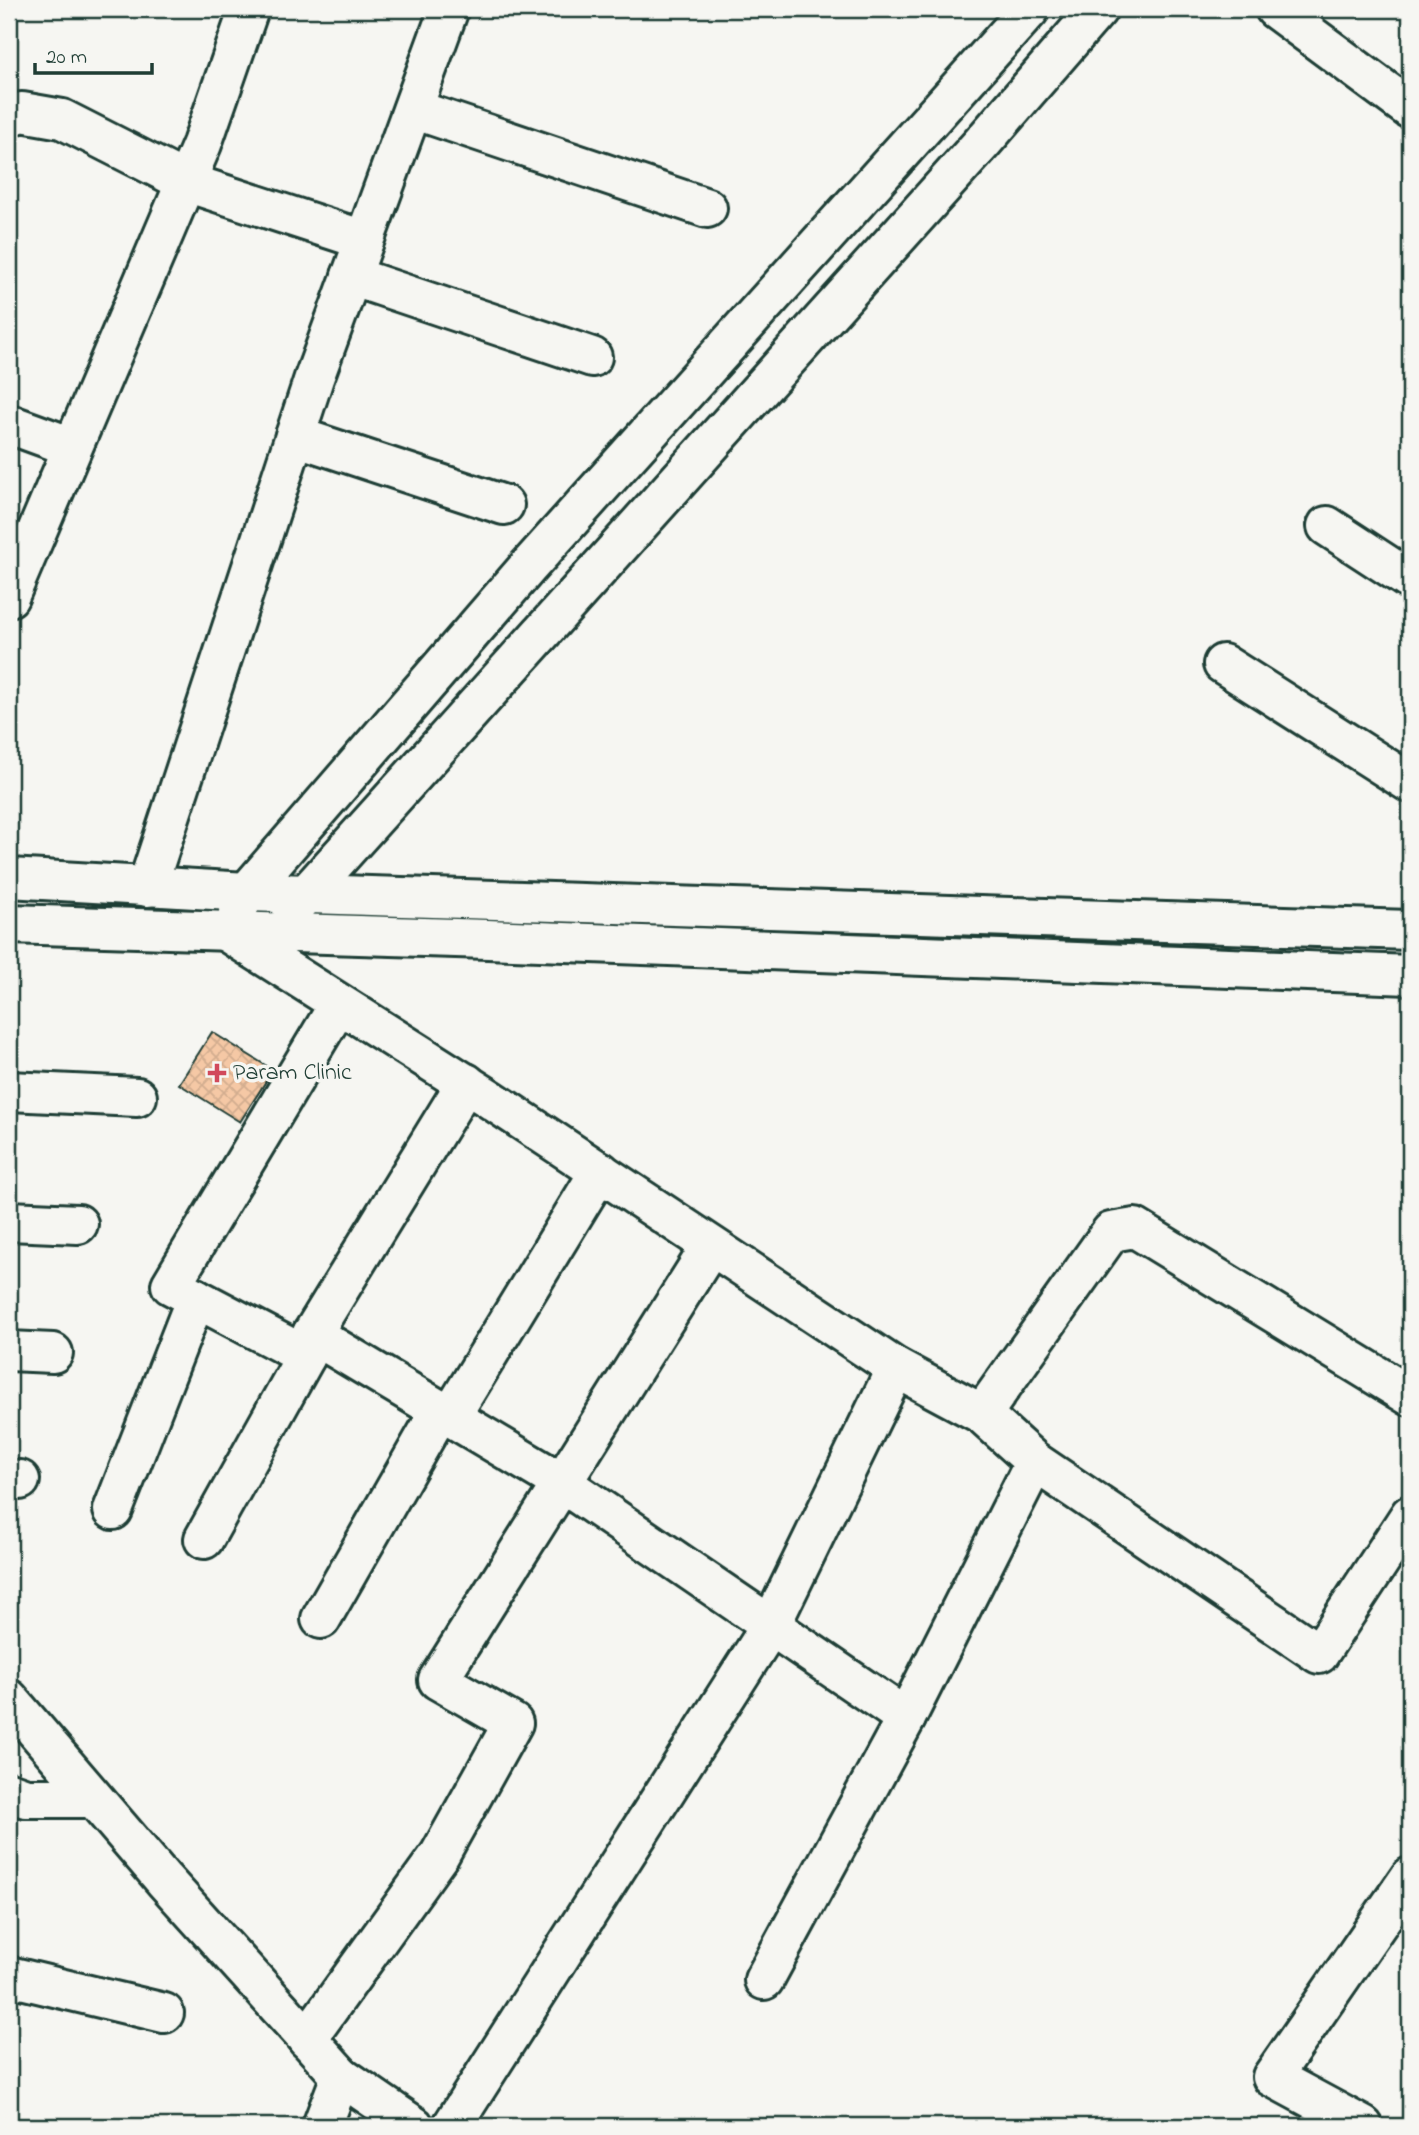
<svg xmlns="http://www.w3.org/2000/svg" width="1419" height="2135" font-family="'Indie Flower',sans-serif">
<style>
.building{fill:url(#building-cross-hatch);stroke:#1f3d34;stroke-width:2}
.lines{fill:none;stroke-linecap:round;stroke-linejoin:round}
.minor-casing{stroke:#1f3d34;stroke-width:44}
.tertiary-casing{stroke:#1f3d34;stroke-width:44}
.minor{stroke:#f6f6f2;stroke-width:38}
.tertiary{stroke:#f6f6f2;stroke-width:38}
.poi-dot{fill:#d1495b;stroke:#f6f6f2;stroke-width:2.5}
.labels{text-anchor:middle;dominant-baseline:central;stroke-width:7;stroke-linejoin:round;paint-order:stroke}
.poi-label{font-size:24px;fill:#1f3d34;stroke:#f6f6f2;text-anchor:start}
</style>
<defs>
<pattern id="building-cross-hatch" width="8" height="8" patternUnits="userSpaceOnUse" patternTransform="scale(1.75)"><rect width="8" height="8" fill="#f5c8a5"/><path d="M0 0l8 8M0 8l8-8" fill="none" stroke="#d2ad8f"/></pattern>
</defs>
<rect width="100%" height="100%" fill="#f6f6f2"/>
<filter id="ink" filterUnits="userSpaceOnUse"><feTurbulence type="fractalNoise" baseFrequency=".0143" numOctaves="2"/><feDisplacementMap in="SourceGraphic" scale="14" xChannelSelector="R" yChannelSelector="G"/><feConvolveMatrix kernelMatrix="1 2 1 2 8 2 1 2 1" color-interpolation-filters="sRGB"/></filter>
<g filter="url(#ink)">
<polygon class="building" points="212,1032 273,1070 240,1122 179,1084"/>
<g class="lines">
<g class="minor-casing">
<g id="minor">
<polyline points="1275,9 1410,109"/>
<polyline points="413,109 707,208"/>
<polyline points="9,117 22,112 62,119 186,182 364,240"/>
<polyline points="351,276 592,357"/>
<polyline points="9,424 72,447"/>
<polyline points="295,436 504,505"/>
<polyline points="1327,526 1410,580"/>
<polyline points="9,597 202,144 249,9"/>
<polyline points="1223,664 1410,783"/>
<polyline points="147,887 314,378 449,9"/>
<polyline points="225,931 490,1099 896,1368 982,1414 1035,1462 1319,1654 1410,1515"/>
<polyline points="466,1083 312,1334 562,1483 906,1718"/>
<polyline points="9,1091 137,1097"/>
<polyline points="9,1221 78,1224"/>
<polyline points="312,1334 306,1356 171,1285 339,1004"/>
<polyline points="9,1351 53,1353"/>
<polyline points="982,1414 1111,1232 1135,1228 1410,1396"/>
<polyline points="450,1417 600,1171"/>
<polyline points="9,1480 20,1480"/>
<polyline points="113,1510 196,1298"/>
<polyline points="204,1539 306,1356"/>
<polyline points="321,1619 440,1411"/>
<polyline points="9,1699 164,1880 341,2076 322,2126"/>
<polyline points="9,1792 26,1798 93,1798"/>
<polyline points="9,1976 164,2013"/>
<polyline points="764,1980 906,1718 1035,1462"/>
<polyline points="307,2039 440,1854 513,1723 438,1680 711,1246"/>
<polyline points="341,2076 414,2126"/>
<polyline points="452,2126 770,1627 896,1368"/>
<polyline points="1363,2126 1272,2077 1410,1877"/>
</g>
</g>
<g class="tertiary-casing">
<g id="tertiary">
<polyline points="9,878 247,892 1410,930"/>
<polyline points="238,908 247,892 528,567 1030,9"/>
<polyline points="292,910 982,143 1098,9"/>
<polyline points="9,924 488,939 1410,975"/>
</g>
</g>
<use href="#minor" class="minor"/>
<use href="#tertiary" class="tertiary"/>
</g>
</g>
<path class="poi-dot" d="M213.5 1062.5h7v7h7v7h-7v7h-7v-7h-7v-7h7z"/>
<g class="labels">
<g class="poi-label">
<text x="233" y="1073">Param Clinic</text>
</g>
</g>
<rect width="1419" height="2135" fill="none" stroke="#f6f6f2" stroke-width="35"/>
<rect x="18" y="18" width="1384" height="2100" fill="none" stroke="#1f3d34" stroke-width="2.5" filter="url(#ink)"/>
<path d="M35 63v10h117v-10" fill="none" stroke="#1f3d34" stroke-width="3.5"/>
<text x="46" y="63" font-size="21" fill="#1f3d34" stroke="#f6f6f2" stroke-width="5" paint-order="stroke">20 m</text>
</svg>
